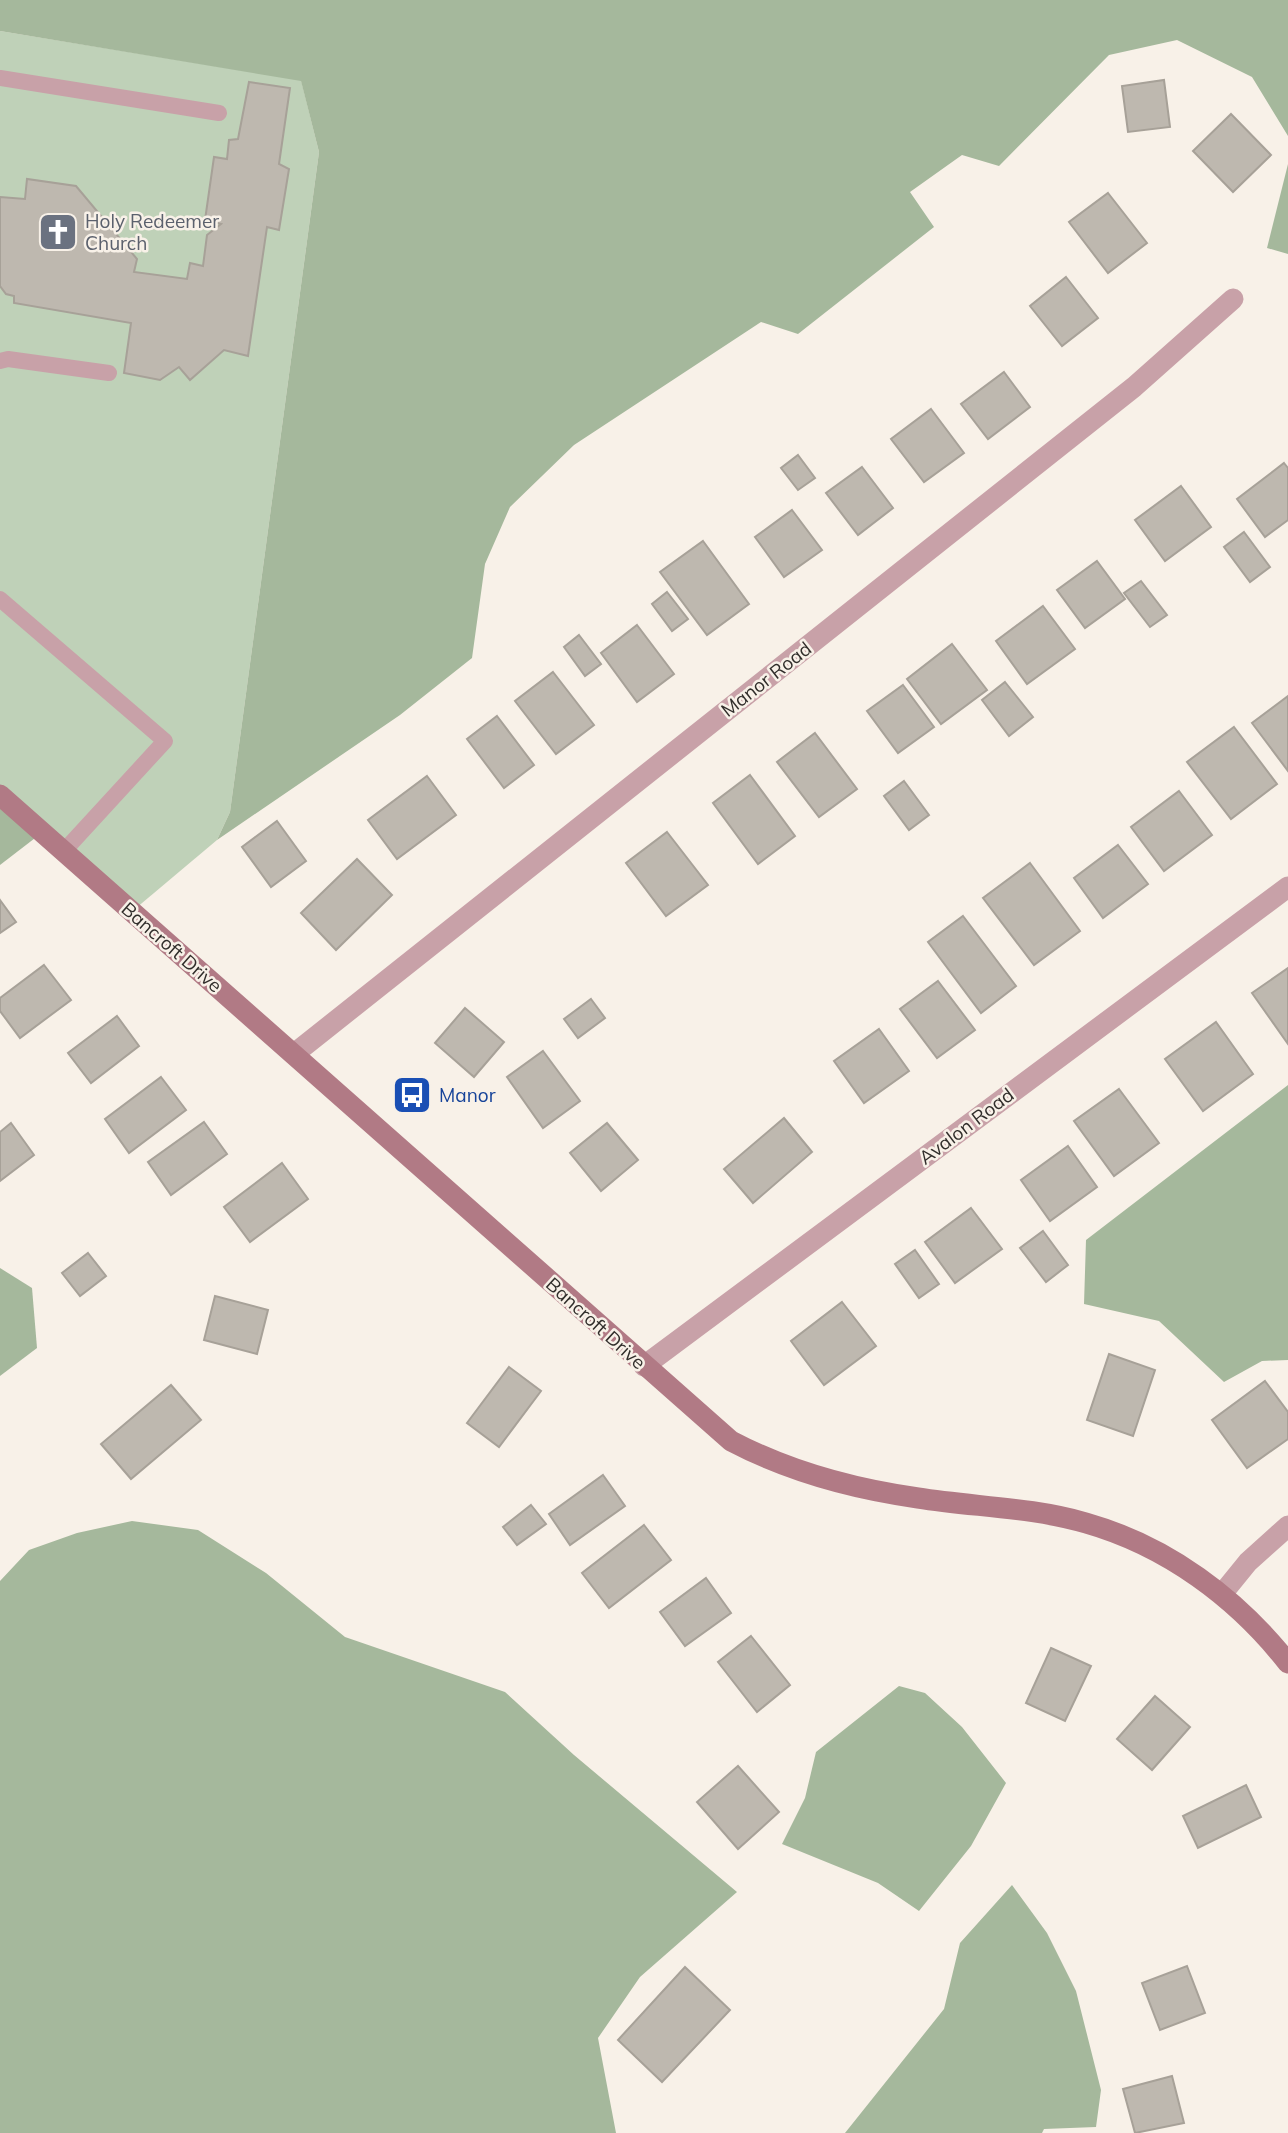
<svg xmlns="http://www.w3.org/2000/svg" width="1288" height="2133" font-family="Mulish,sans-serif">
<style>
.green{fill:#bfd1b8}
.forest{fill:#a5b89c}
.building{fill:#beb8af;stroke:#a7a198;stroke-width:2}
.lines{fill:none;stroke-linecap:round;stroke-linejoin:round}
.lane{stroke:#c8a1a8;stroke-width:16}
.street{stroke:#c8a1a8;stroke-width:21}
.secondary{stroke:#b17a85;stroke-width:21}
.labels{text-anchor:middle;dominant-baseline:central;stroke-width:5;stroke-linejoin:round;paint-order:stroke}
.worship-label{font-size:19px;fill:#5b616d;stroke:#f8f1e8;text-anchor:start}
.street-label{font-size:19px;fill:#312e2b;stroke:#f8f1e8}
.transit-label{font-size:19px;fill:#164399;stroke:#f8f1e8;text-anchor:start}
</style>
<rect width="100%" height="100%" fill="#f8f1e8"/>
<polygon class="green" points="0,31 301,80 319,152 230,812 217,840 129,914 0,800"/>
<g class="forest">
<polygon points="0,0 1288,0 1288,136 1252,77 1177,40 1109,55 999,166 962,155 910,192 934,227 798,334 761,322 574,445 510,507 485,564 472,658 400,715 217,840 230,812 319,152 301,81 0,31"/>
<polygon points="1288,164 1288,254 1267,248"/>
<polygon points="0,800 39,835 0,865"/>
<polygon points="1288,1085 1288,1360 1262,1361 1224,1382 1159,1321 1084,1304 1086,1240"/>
<polygon points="0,1268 32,1288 37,1348 0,1376"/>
<polygon points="132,1521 198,1530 266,1573 345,1637 505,1692 574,1755 737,1892 640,1977 598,2038 616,2133 0,2133 0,1581 29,1550 77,1533"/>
<polygon points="899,1686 925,1693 962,1727 1006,1783 971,1846 919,1911 878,1883 782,1844 805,1798 816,1752"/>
<polygon points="1012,1885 1047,1933 1076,1991 1101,2090 1096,2127 1044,2129 1042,2133 845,2133 944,2009 960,1943"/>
</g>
<g class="building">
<polygon points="1164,80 1170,127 1128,132 1122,86"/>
<polygon points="249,82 290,88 279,164 289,169 279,230 267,227 248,356 224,350 190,380 179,367 160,380 124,373 131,323 14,303 14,296 6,294 0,286 0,197 25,199 27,179 76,186 137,259 134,272 187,279 190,263 203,266 207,235 221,224 205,220 214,157 227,159 229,140 238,139"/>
<polygon points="1231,114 1271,155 1233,192 1193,151"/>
<polygon points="1108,193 1147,243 1108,273 1069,222"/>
<polygon points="1066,277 1098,318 1062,346 1030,306"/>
<polygon points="1004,372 1030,407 988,439 961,404"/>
<polygon points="931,409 964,453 924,482 891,439"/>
<polygon points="798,455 815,478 798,490 781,468"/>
<polygon points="1284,463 1288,468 1288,520 1265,537 1237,499"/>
<polygon points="862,467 893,508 858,535 826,493"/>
<polygon points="1181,486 1211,527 1165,561 1135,520"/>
<polygon points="792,510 822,550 784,577 755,537"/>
<polygon points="1244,532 1270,567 1250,582 1224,547"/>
<polygon points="703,541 749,604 707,635 660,572"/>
<polygon points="1097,561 1125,599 1085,628 1057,590"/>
<polygon points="1141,581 1167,615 1150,627 1124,593"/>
<polygon points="667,592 688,619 672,631 652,604"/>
<polygon points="1043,606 1075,649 1027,684 996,641"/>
<polygon points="637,625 674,674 637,702 601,653"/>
<polygon points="579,635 601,664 585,676 564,647"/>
<polygon points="952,644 987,690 941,724 907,679"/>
<polygon points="553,672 594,725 556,754 515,701"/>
<polygon points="1005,682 1033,717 1009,736 982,700"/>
<polygon points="903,685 934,727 898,753 867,711"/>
<polygon points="1288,696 1288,771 1252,723"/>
<polygon points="497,716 534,765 504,788 467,739"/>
<polygon points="1234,727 1277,784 1231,819 1187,762"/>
<polygon points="815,733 857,789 819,817 777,762"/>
<polygon points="750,775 795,836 758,864 713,803"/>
<polygon points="427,776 456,815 397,859 368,820"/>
<polygon points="904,781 929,815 909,830 884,796"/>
<polygon points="1179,791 1212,835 1164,871 1131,827"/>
<polygon points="277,821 306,861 271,887 242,847"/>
<polygon points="667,832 708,885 666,916 626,863"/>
<polygon points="1118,845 1148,884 1103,918 1074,878"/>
<polygon points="357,859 392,895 336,950 301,913"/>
<polygon points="1030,863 1080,931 1034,965 983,898"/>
<polygon points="0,900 16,922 0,933"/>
<polygon points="963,916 1016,986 981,1013 928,942"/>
<polygon points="44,965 71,1000 20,1038 0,1011 0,998"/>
<polygon points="1288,968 1288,1044 1252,993"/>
<polygon points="938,981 975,1030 937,1058 900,1009"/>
<polygon points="591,999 605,1018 578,1038 564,1019"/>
<polygon points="465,1008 504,1042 474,1077 435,1043"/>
<polygon points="117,1016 139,1046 91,1083 68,1053"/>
<polygon points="1216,1022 1253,1074 1203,1111 1165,1059"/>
<polygon points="879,1029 909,1071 864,1103 834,1061"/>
<polygon points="543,1051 580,1101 543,1128 507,1077"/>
<polygon points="161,1077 186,1110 129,1153 105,1119"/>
<polygon points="1119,1089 1159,1143 1114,1176 1074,1121"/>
<polygon points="784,1118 812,1152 753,1203 724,1169"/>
<polygon points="204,1122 227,1154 171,1195 148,1162"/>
<polygon points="11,1123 34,1155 0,1181 0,1132"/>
<polygon points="607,1123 638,1160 601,1191 570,1153"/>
<polygon points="1068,1146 1097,1187 1050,1221 1021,1180"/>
<polygon points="282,1163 308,1199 250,1242 224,1207"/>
<polygon points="971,1208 1002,1249 955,1283 925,1242"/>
<polygon points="1043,1231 1068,1265 1046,1282 1020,1248"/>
<polygon points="915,1250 939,1284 919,1298 895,1264"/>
<polygon points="88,1253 106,1276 80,1296 62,1273"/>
<polygon points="215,1296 268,1310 257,1354 204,1340"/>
<polygon points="842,1302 876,1346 824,1385 791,1341"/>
<polygon points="1109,1354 1155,1370 1133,1436 1087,1420"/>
<polygon points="509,1367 541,1391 499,1447 467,1423"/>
<polygon points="1265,1381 1288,1412 1288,1439 1247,1468 1212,1420"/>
<polygon points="171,1385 201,1420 131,1479 101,1444"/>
<polygon points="603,1475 625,1506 570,1545 549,1514"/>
<polygon points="531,1505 546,1524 517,1545 503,1527"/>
<polygon points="644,1525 671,1560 609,1608 582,1573"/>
<polygon points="706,1578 731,1613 685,1646 660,1612"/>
<polygon points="751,1636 790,1685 757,1712 718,1662"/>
<polygon points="1051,1648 1091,1666 1065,1721 1026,1703"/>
<polygon points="1155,1696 1190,1727 1152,1770 1117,1739"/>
<polygon points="738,1766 779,1812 738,1849 697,1802"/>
<polygon points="1246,1785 1261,1817 1198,1848 1183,1816"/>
<polygon points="1187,1966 1205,2013 1160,2030 1142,1983"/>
<polygon points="685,1967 730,2010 662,2082 618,2040"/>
<polygon points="1172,2076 1184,2123 1135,2133 1123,2089"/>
</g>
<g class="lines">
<g class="lane">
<polyline points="0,78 219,113"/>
<polyline points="0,361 8,359 109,373"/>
<polyline points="0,599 165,741 64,851"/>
</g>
<g class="street">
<polyline points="294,1054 1134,387 1233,299"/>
<polyline points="644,1366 1288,887"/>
<polyline points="1222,1594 1248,1562 1288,1526"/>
</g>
<path class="secondary" d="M 0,795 L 731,1441 C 788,1471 854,1489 918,1498 C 974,1507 1031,1507 1086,1523 C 1167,1546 1237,1598 1288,1663"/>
</g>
<defs>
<g id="church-square" transform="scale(2.0125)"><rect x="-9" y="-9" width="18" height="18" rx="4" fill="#6b7280" stroke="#f8f1e8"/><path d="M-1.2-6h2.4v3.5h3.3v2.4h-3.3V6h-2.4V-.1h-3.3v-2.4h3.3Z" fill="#fff"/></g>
<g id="bus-square" transform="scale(2.0125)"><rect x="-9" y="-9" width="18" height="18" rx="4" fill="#1a4fb4" stroke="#f8f1e8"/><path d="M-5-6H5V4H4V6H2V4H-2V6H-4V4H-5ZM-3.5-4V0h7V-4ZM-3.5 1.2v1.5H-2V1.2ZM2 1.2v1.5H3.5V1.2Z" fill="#fff"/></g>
</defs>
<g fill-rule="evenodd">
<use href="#church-square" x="58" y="232"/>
<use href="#bus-square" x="412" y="1095"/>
</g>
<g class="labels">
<g class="worship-label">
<text x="85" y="221">Holy Redeemer<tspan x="85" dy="22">Church</tspan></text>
</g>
<g class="street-label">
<text transform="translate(766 679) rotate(-38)">Manor Road</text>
<text transform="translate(172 947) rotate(41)">Bancroft Drive</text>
<text transform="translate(966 1126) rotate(-37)">Avalon Road</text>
<text transform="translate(596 1323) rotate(42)">Bancroft Drive</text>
</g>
<g class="transit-label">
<text x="439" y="1095">Manor</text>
</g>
</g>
</svg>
